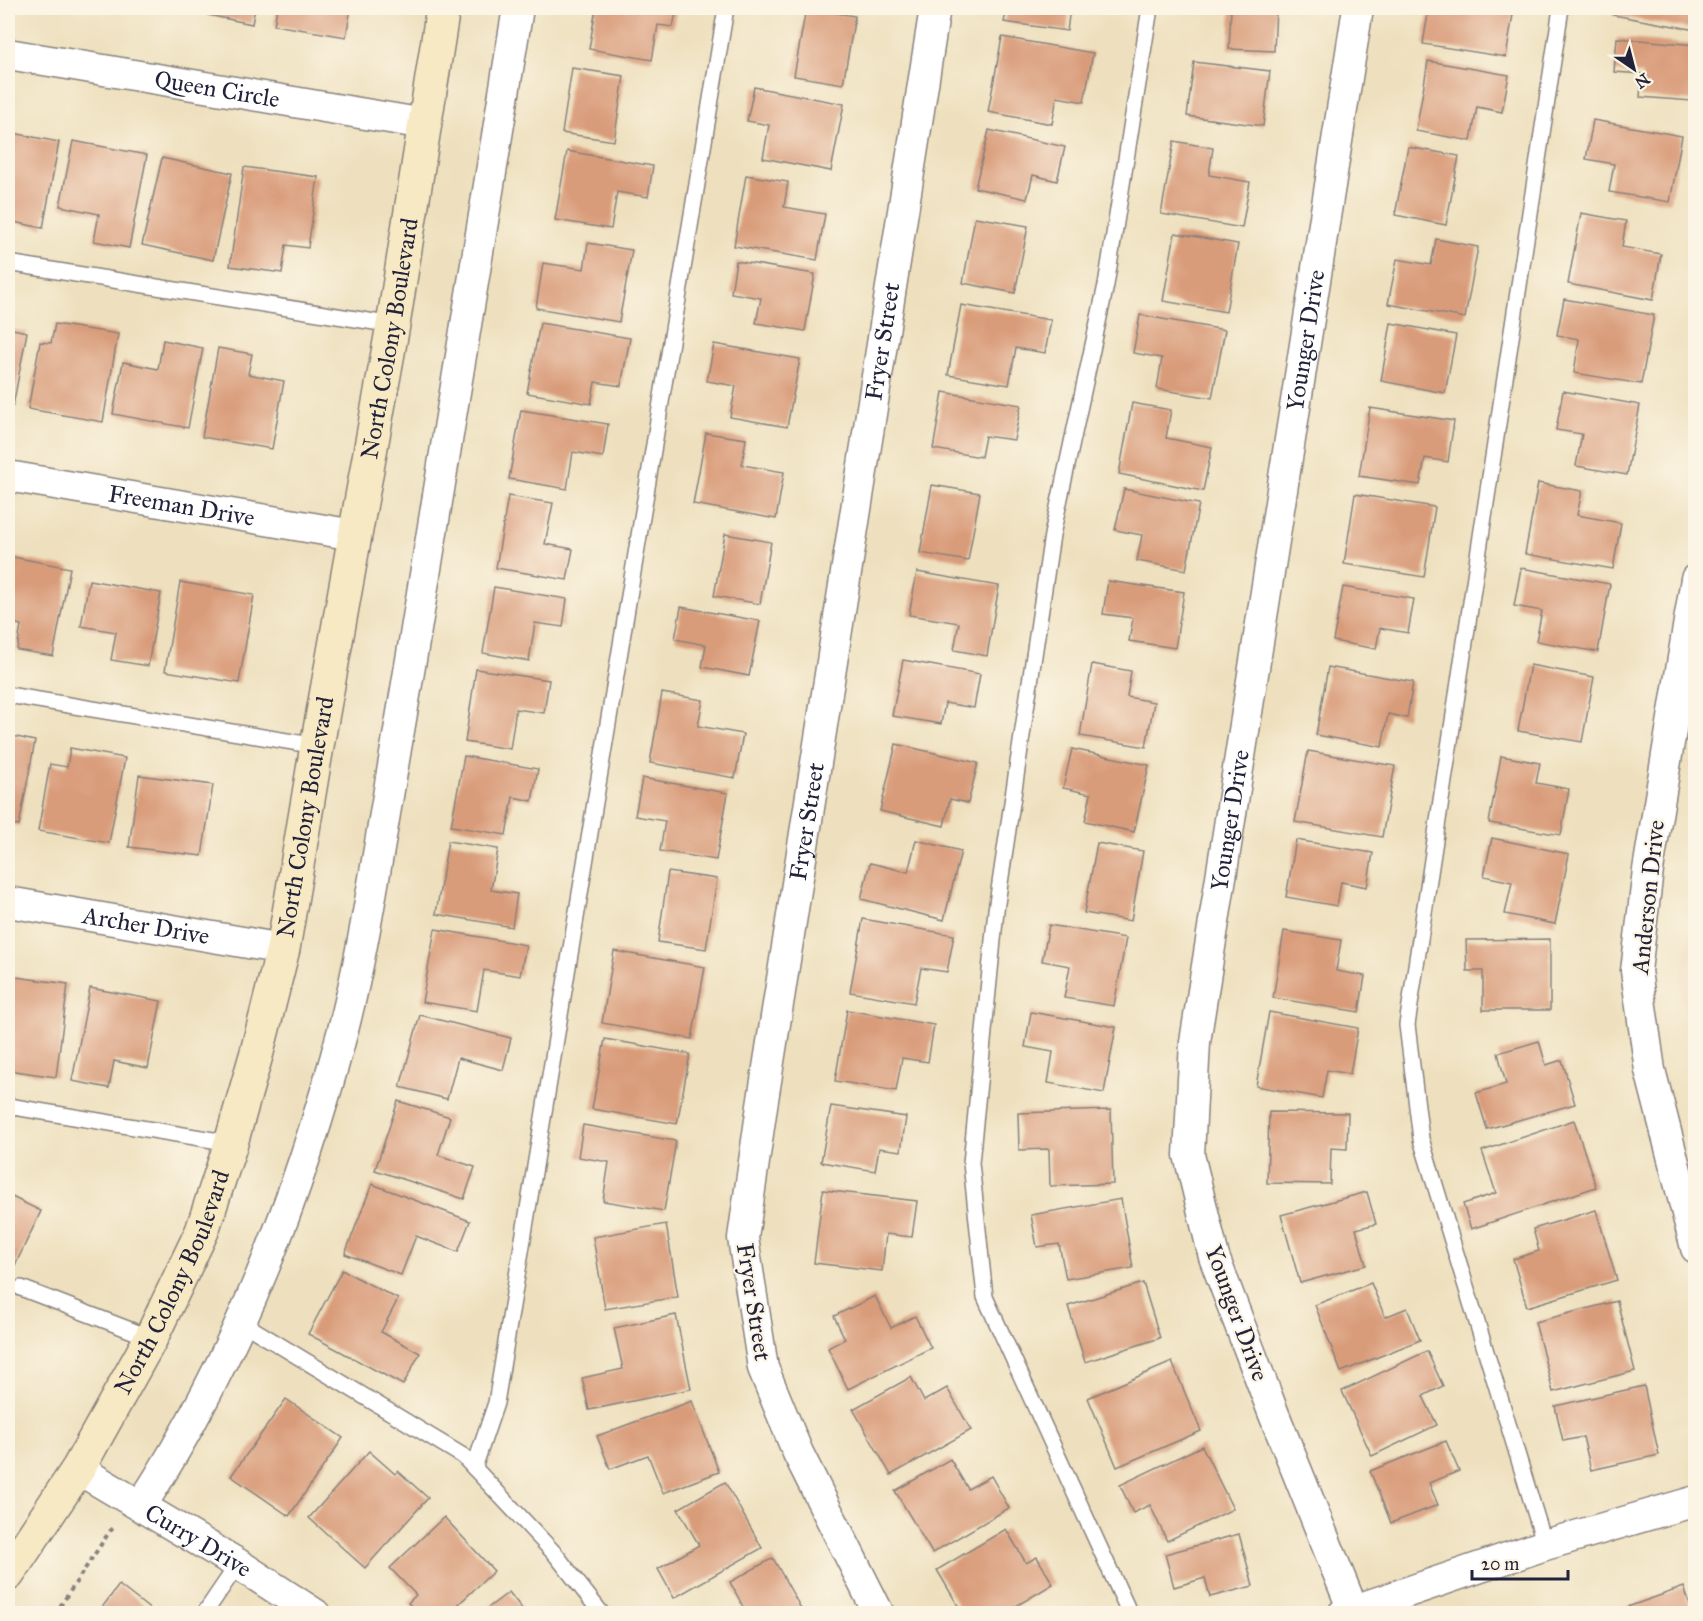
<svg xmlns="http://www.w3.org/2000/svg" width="1703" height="1621" font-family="'IM FELL Great Primer',serif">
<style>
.built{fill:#eed6bb}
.building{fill:#d99c7a}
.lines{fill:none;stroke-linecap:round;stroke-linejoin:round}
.lane-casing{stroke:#88817c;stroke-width:18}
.street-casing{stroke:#88817c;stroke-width:33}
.secondary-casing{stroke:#88817c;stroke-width:36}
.path{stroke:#88817c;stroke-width:4;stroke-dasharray:4.5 4.5;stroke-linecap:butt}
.lane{stroke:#fff;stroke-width:15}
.street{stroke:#fff;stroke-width:30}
.secondary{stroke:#f6e9c3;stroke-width:33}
.labels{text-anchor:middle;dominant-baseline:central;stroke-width:4.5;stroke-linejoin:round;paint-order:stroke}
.street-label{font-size:24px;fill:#22223b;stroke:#fcf5e5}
</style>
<rect width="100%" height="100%" fill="#fcf5e5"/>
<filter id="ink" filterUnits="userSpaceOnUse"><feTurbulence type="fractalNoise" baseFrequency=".0167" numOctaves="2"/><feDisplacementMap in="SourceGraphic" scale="12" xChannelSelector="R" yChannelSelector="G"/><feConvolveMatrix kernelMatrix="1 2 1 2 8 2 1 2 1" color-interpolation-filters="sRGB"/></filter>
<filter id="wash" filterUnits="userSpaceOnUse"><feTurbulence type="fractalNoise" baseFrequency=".008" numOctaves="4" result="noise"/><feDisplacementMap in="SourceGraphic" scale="24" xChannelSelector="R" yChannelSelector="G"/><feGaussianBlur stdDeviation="1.35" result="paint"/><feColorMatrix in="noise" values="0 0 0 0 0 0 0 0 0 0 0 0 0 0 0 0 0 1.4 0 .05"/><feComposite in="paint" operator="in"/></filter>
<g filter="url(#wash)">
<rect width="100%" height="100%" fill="#eee0be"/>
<polygon class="built" points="1695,908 1696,1056 1695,1056 1679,988"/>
<g id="blocks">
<g class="building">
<polygon points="210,8 255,8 252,24 208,15"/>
<polygon points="277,8 351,8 346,37 274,25"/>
<polygon points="596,8 677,8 673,27 658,25 652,60 589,49"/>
<polygon points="806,8 855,16 843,84 794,76"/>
<polygon points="1007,8 1070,8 1067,31 1004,22"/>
<polygon points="1231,8 1276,8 1274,51 1229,49"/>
<polygon points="1429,8 1514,8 1506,57 1423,44"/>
<polygon points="1614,8 1696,8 1696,30 1613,15"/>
<polygon points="1002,37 1093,53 1084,102 1057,97 1052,124 988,112"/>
<polygon points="1617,38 1696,45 1696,67 1692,101 1640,97 1642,74 1614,72"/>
<polygon points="1428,61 1509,75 1502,112 1477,107 1471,141 1416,131"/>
<polygon points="1194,62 1270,71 1263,126 1187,116"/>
<polygon points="572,68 624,76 614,141 562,133"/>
<polygon points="754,87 844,104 831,171 763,158 769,125 747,121"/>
<polygon points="1593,120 1682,136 1670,202 1609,192 1614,164 1586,159"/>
<polygon points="989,130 1065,147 1057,181 1033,175 1027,199 975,188"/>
<polygon points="8,132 59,142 43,228 8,221"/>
<polygon points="73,141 147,155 129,248 94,241 99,214 60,206"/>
<polygon points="1174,141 1213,148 1209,175 1250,182 1242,228 1161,214"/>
<polygon points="1408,147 1459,156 1446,225 1395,215"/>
<polygon points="567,151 653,166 648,197 617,192 611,229 555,220"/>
<polygon points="162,158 232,173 213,260 142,245"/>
<polygon points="244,167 318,177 308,248 286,245 282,273 230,266"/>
<polygon points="746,175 788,182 784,207 825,214 817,260 734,246"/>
<polygon points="1581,213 1626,221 1622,247 1661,254 1653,300 1568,284"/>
<polygon points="975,217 1028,226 1015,293 963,283"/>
<polygon points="1175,233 1238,244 1226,312 1163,301"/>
<polygon points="1436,239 1478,247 1465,318 1388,304 1397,259 1431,265"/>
<polygon points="588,243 632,250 619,322 536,308 543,263 584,269"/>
<polygon points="736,261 815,274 805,331 756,323 761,298 731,293"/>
<polygon points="1564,299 1654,315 1641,384 1574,373 1579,339 1557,335"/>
<polygon points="961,305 1051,320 1045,353 1016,348 1009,385 948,375"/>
<polygon points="1140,315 1225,330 1212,398 1157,389 1162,358 1133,353"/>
<polygon points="540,323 630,338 621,386 595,382 591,404 527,393"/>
<polygon points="1391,323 1456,335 1445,393 1381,381"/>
<polygon points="55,324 118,334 103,422 28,409 40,342 51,343"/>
<polygon points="8,328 27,332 13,406 8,405"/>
<polygon points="163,340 203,348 188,428 113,414 123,362 158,369"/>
<polygon points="714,344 800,359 787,427 730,417 736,386 707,381"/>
<polygon points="218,348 252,354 248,374 284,381 272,449 202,437"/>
<polygon points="1563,391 1640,405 1627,475 1576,466 1582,434 1556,430"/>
<polygon points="943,392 1021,405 1014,440 985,436 981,457 933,449"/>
<polygon points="1132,403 1171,410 1166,438 1212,447 1203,491 1119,474"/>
<polygon points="1370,408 1454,421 1448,462 1425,458 1420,485 1359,476"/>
<polygon points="521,410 608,424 603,457 573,452 567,489 509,479"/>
<polygon points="706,433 746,439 742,465 784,472 776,519 693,504"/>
<polygon points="1538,483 1582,491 1577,515 1621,523 1613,569 1525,554"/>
<polygon points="932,485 980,493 968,561 920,553"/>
<polygon points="1124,489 1199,504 1186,570 1137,561 1142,535 1115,530"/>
<polygon points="1355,494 1435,507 1424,577 1344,564"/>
<polygon points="508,496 553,503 545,544 573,549 567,580 496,568"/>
<polygon points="725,534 771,542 760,604 714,596"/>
<polygon points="8,556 70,568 53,656 17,650 21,625 8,622"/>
<polygon points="1521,568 1610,584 1598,652 1536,641 1542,611 1514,606"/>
<polygon points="917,572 999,586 987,656 954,650 959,623 909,615"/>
<polygon points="89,580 161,593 148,666 111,660 116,632 81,626"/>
<polygon points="1108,581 1184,592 1175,648 1129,641 1133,618 1103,614"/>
<polygon points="180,582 254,595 239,683 165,671"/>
<polygon points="494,587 567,599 563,627 535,623 529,661 483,653"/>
<polygon points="1343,587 1414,599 1408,633 1380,628 1376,649 1333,641"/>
<polygon points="681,607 760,621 749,676 702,667 706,645 675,639"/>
<polygon points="903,660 980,674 974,708 945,703 941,724 892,716"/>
<polygon points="1092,664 1131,671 1127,697 1154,702 1146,747 1080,736"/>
<polygon points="1530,665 1594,677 1582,742 1518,731"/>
<polygon points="1328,667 1413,682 1407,718 1388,714 1382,747 1316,735"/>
<polygon points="476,669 549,680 544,713 516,709 510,749 465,742"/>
<polygon points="662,693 703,700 698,726 743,734 735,778 650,763"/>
<polygon points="8,735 35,741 19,826 8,823"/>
<polygon points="896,744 978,763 968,803 950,799 944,826 880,811"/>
<polygon points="70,748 125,758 109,843 38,831 50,764 67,767"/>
<polygon points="1072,749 1149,765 1134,832 1085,821 1091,794 1063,788"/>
<polygon points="1308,751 1395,766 1382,837 1295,822"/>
<polygon points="464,756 538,769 532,801 513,797 506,835 451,826"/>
<polygon points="1501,756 1540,763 1536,783 1569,789 1561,835 1489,823"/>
<polygon points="139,775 213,785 202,856 129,847"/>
<polygon points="642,778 728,793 716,860 660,851 665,821 635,816"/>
<polygon points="1492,838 1569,854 1555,924 1505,914 1512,882 1484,876"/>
<polygon points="916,840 961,851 944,920 861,899 870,863 908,872"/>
<polygon points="1296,840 1373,853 1367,887 1341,882 1337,906 1286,897"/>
<polygon points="448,841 498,849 491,890 517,894 512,927 436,914"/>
<polygon points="1097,843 1143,851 1131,921 1084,913"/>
<polygon points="668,872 717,879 706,949 658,942"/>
<polygon points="863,919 954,935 947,972 921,968 914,1003 850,992"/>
<polygon points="1049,925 1126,938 1114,1006 1064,998 1070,966 1042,961"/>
<polygon points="435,929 526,945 520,976 484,970 477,1011 422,1002"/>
<polygon points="1284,931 1341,940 1336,971 1365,976 1359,1012 1273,998"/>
<polygon points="1550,939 1550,1010 1483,1010 1483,971 1467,971 1466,940"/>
<polygon points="614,951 705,967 692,1039 602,1023"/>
<polygon points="8,976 68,984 56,1077 8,1070"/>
<polygon points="90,988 161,1001 148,1068 114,1061 109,1088 72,1081"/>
<polygon points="847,1010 934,1025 928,1062 902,1058 896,1091 835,1081"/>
<polygon points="1031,1012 1116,1027 1104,1093 1048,1083 1053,1052 1025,1047"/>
<polygon points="1269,1012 1358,1028 1350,1074 1327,1070 1322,1098 1256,1086"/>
<polygon points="420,1015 511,1038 503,1070 458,1058 447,1099 400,1087"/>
<polygon points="605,1039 690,1054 677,1124 592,1109"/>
<polygon points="1539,1041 1546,1065 1562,1060 1575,1104 1487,1129 1476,1093 1506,1084 1498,1053"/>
<polygon points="398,1101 450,1117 438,1155 475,1167 464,1199 375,1170"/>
<polygon points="831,1106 906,1117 901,1151 879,1148 875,1171 821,1162"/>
<polygon points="1111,1110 1113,1184 1050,1186 1049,1149 1019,1150 1018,1113"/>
<polygon points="1269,1112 1348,1113 1347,1149 1331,1148 1330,1184 1267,1183"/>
<polygon points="1574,1120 1596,1187 1471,1229 1463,1204 1496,1193 1482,1151"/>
<polygon points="583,1125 676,1141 664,1211 603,1201 609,1162 578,1157"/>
<polygon points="372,1184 470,1221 458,1252 416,1236 401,1275 345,1254"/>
<polygon points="823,1190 917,1201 912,1237 886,1234 882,1271 814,1263"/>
<polygon points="1367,1192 1376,1224 1356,1229 1366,1265 1300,1283 1281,1215"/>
<polygon points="8,1195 41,1211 8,1280"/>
<polygon points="1121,1199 1133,1268 1066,1279 1059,1244 1037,1247 1031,1215"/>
<polygon points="1596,1210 1617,1280 1527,1307 1513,1259 1539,1251 1533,1229"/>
<polygon points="666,1224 678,1297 605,1309 593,1237"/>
<polygon points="342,1270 398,1299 381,1332 420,1353 403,1385 308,1334"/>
<polygon points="1143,1283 1160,1338 1085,1362 1068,1306"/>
<polygon points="1371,1283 1385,1317 1407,1308 1420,1340 1341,1372 1315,1305"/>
<polygon points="875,1296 891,1328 915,1316 931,1348 848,1389 828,1348 845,1339 834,1316"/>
<polygon points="1617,1301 1635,1371 1553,1392 1535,1322"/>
<polygon points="676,1315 691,1389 589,1410 582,1378 623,1369 614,1328"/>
<polygon points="1427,1351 1443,1386 1423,1396 1437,1425 1372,1456 1342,1391"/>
<polygon points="1172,1362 1201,1431 1117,1467 1088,1398"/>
<polygon points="911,1377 924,1401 947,1388 971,1430 891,1475 853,1409"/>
<polygon points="1644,1386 1659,1455 1591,1470 1583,1437 1563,1441 1555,1406"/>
<polygon points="286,1399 343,1438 289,1516 231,1476"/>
<polygon points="692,1401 719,1472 663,1493 648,1455 610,1469 597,1436"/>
<polygon points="1446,1441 1459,1471 1429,1483 1438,1505 1391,1523 1370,1471"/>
<polygon points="1202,1446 1233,1509 1167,1541 1150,1505 1133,1513 1120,1485"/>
<polygon points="369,1451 395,1474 398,1471 428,1498 365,1568 309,1518"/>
<polygon points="950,1459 968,1489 991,1476 1009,1508 932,1553 895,1491"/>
<polygon points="725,1482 762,1548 674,1598 658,1569 699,1545 678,1509"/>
<polygon points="444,1517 494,1571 448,1614 419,1614 408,1603 416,1595 390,1568"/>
<polygon points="1006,1529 1026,1563 1037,1557 1053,1584 1003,1614 963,1614 937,1570"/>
<polygon points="1239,1534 1253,1586 1210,1597 1205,1578 1174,1587 1165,1554"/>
<polygon points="773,1558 804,1614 747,1614 730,1582"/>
<polygon points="119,1585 156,1614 97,1614"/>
<polygon points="1684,1587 1693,1614 1617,1614 1616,1611"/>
<polygon points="509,1592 526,1614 480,1614"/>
</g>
</g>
</g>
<g filter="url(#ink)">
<use href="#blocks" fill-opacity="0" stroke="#88817c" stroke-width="1.5"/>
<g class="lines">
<g class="lane-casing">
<g id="lane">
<polyline points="8,263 393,325"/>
<polyline points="8,695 317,746"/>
<polyline points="8,1106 231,1143"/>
<polyline points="21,1288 151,1338"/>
<polyline points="241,1322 463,1456 556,1555 602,1614"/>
<polyline points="474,1468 496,1403 726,8"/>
<polyline points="1545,1545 1421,1139 1407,1025 1561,8"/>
<polyline points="204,1614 238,1564"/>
<polyline points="1130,1614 985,1297 971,1163 996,910 1052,535 1106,285 1150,8"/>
</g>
</g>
<g class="street-casing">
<g id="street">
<path id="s1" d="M 8,54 L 425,124"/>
<path id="s2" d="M 8,476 L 354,535"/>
<polyline points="1696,579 1648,870 1636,971 1650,1070 1696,1248"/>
<path id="s3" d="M 8,902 L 283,949"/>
<path id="s4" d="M 78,1469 L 238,1564 L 315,1614"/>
<path d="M 141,1506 C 236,1359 300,1194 344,1026 C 359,967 369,908 379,849 C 390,782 402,715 413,648 C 449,435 482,221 518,8"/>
<path id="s5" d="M 1353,1610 L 1273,1412 L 1214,1257 L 1189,1155 L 1195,1042 L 1358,8"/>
<path id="s6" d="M 879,1614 L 798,1453 L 763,1368 L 743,1238 L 762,1106 L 935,8"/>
<polyline points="1343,1614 1545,1545 1696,1501"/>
</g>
</g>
<g class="secondary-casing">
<g id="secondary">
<path id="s7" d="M 8,1574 L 78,1469 L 151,1338 L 202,1231 L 231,1143 L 257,1052 L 283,949 L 317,746 L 393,325 L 443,8"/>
</g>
</g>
<polyline class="path" points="55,1614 110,1531 116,1526"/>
<use href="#lane" class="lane"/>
<use href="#street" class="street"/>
<use href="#secondary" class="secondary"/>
</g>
</g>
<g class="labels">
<g class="street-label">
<text stroke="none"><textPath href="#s1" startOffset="212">Queen Circle</textPath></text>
<text stroke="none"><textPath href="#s7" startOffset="1308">North Colony Boulevard</textPath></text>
<text stroke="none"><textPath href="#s5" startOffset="1308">Younger Drive</textPath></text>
<text stroke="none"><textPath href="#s6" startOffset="1311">Fryer Street</textPath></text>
<text stroke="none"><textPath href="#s2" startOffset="176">Freeman Drive</textPath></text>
<text stroke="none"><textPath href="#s7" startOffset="822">North Colony Boulevard</textPath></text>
<text stroke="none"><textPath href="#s5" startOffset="822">Younger Drive</textPath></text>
<text stroke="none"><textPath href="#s6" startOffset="825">Fryer Street</textPath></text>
<text transform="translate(1648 897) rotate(-84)">Anderson Drive</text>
<text stroke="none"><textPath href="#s3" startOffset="140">Archer Drive</textPath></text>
<text stroke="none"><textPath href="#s7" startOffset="336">North Colony Boulevard</textPath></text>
<text transform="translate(754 1302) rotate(81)">Fryer Street</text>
<text transform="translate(1237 1313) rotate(70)">Younger Drive</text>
<text stroke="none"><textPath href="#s4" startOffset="140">Curry Drive</textPath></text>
</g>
</g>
<rect width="1703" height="1621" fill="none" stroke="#fcf5e5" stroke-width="30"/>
<g transform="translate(1634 69) rotate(145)" stroke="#fcf5e5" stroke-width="4.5" paint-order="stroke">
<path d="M0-4.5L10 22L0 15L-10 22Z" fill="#22223b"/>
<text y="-9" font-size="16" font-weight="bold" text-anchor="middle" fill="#22223b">N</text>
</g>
<path d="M1472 1570v9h96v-9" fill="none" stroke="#22223b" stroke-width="3"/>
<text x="1481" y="1570" font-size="18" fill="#22223b" stroke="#fcf5e5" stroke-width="4.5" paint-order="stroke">20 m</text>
</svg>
